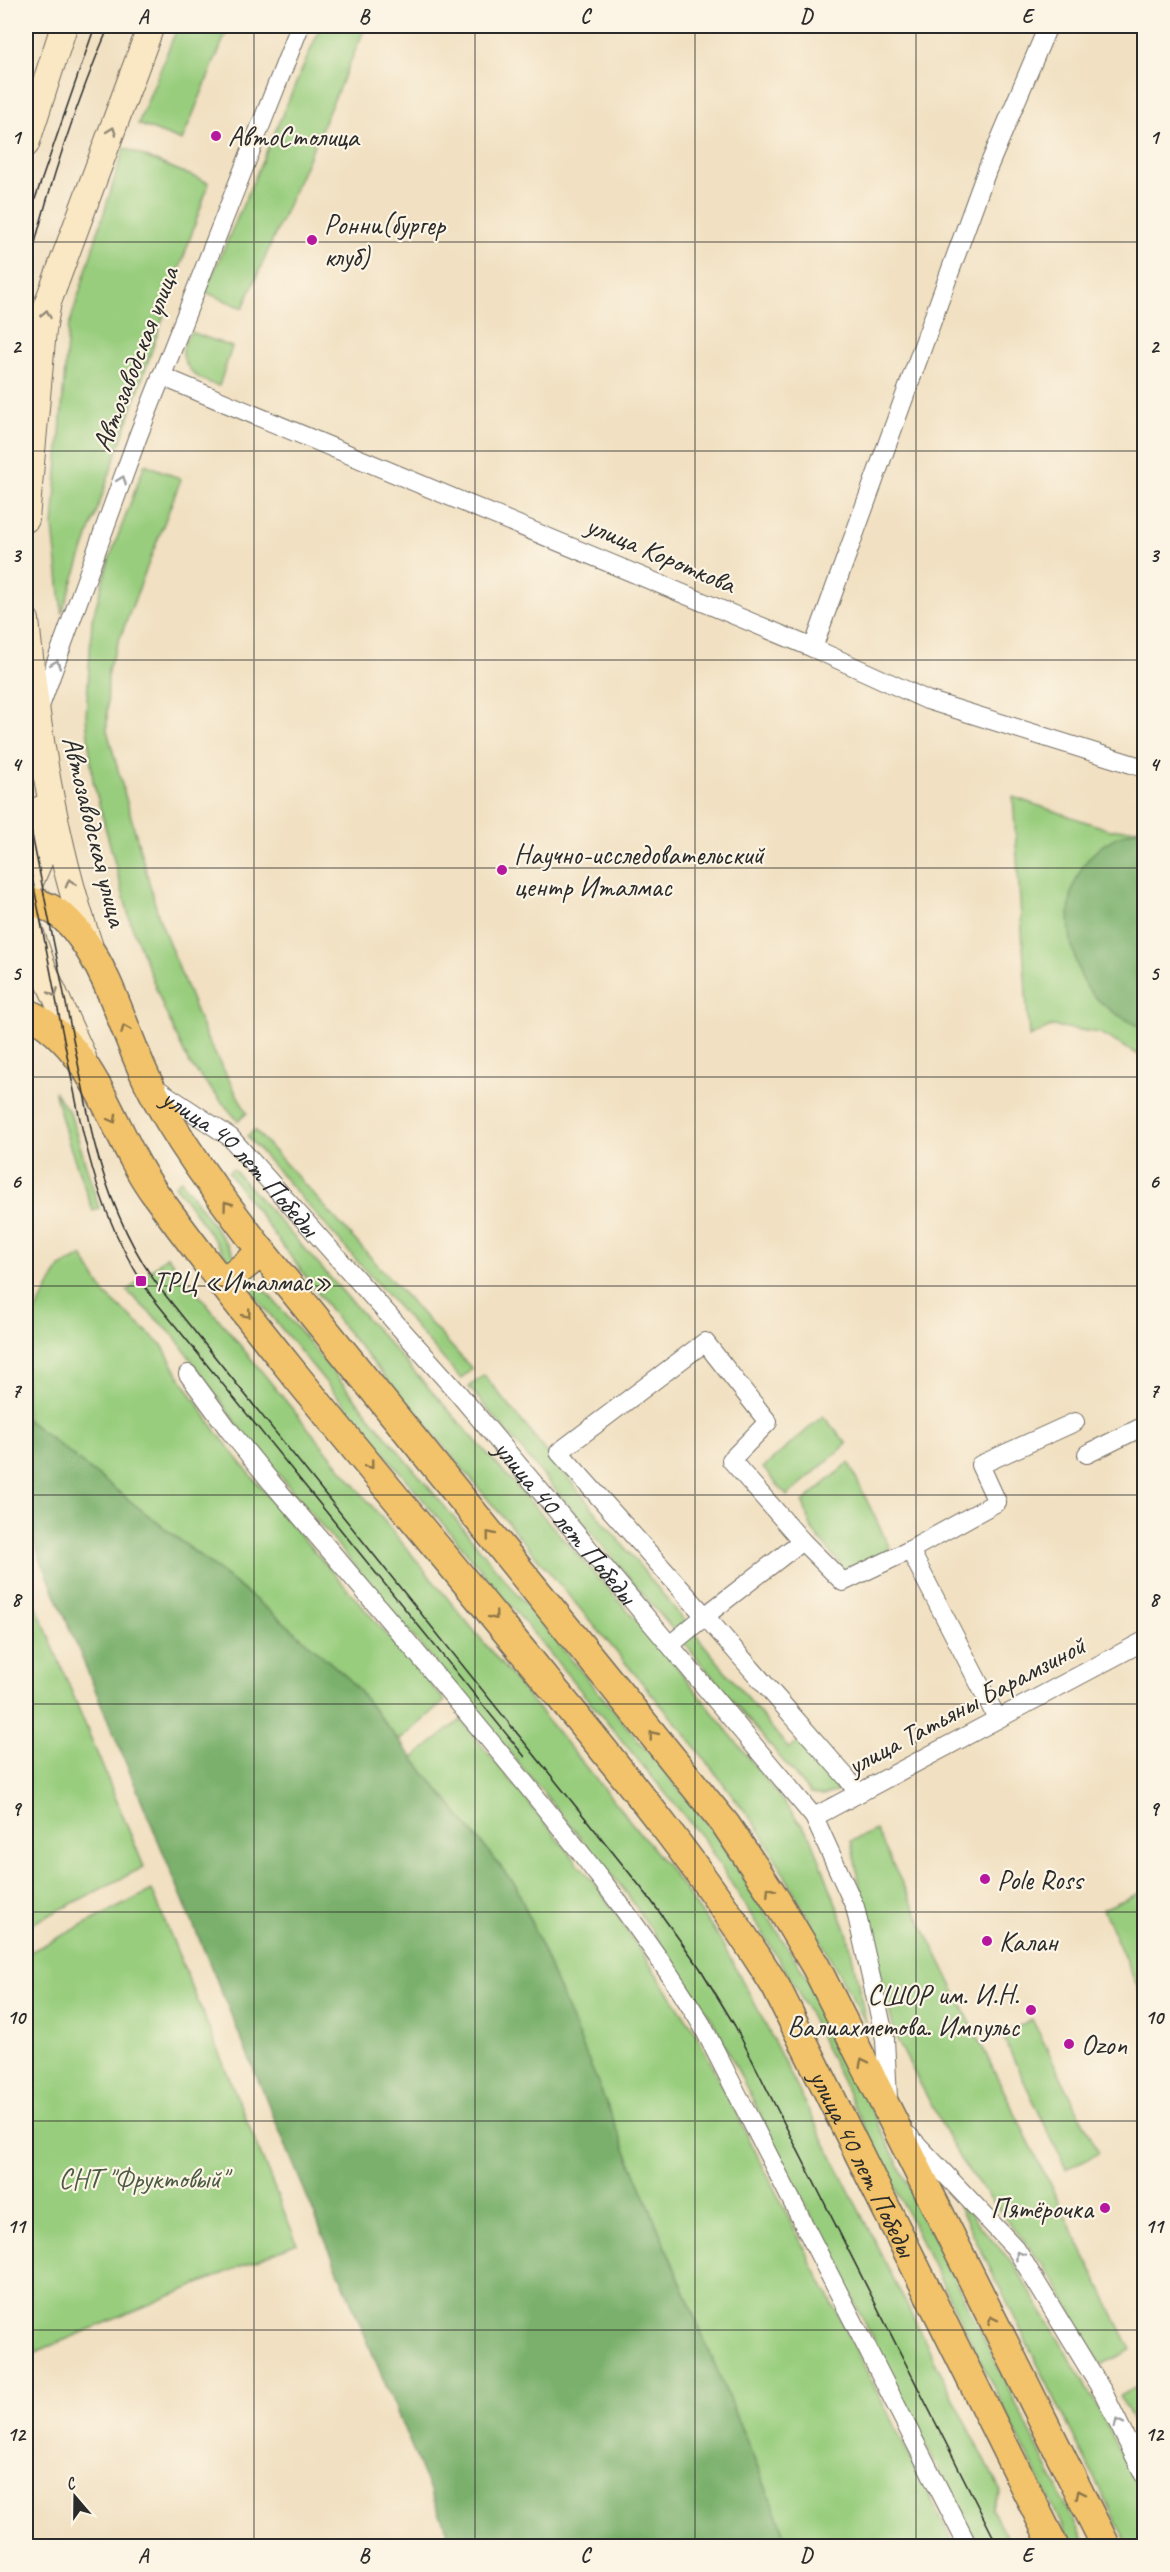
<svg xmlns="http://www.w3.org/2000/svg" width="1170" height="2572" font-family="Caveat,sans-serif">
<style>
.green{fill:#98cd7d;stroke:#627c54;stroke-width:1.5}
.forest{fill:#7ab06c;stroke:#526e4c;stroke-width:1.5}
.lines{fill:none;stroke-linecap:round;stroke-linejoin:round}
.street-casing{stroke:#706a60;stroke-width:20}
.secondary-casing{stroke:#706a60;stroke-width:28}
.primary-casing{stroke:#706a60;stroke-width:31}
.street{stroke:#fff;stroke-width:18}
.secondary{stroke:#fae7c3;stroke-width:26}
.primary{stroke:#f2c36a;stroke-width:28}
.tram{stroke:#2b2b2b;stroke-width:1.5}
.oneway{stroke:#928977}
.oneway2{stroke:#a0a0a0}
.oneway3{stroke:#8e774a}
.grid{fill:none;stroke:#2b2b2b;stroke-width:1.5;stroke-opacity:0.55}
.poi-dot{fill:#b5179e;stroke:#fcf5e5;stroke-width:2}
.labels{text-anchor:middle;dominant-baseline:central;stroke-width:4.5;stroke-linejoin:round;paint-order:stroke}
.poi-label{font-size:28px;fill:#2b2b2b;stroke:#fcf5e5;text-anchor:start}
.street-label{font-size:28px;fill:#2b2b2b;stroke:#fcf5e5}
.park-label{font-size:28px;fill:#4c5c44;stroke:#fcf5e5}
.neatline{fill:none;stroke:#2b2b2b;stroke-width:2}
.grid-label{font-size:20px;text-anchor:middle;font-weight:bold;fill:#2b2b2b}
</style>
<rect width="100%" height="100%" fill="#fcf5e5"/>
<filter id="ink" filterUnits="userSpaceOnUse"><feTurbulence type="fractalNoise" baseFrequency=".0167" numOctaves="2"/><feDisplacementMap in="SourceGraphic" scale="12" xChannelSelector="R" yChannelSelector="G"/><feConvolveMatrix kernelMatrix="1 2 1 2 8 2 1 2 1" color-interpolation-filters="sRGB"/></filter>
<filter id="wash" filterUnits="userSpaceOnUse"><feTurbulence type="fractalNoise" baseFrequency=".008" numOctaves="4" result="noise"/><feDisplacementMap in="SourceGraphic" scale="24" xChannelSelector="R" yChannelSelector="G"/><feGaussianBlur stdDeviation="1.35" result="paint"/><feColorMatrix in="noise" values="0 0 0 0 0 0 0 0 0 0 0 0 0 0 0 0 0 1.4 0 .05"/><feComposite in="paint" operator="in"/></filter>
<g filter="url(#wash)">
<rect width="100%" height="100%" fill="#f1e0c1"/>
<g class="green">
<polygon points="178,26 229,26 182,141 138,124"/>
<polygon points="321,26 366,26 243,308 205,292"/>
<polygon points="124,148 209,183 62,613 53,526 68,329"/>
<path d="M 191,332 L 232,347 L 219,386 C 192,379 171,358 191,332 Z"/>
<polygon points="145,464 181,479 108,669 107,730 159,918 207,1039 247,1113 238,1121 189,1063 164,1009 131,924 93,781 86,717 92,620 109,560"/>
<polygon points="1013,797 1110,830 1144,828 1144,1058 1100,1033 1053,1026 1029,1037"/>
<polygon points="54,1091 70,1113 99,1208 93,1211 69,1144"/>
<polygon points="255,1130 472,1369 461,1379 247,1136"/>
<polygon points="233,1169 669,1657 811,1837 848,1935 866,2023 761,1832 682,1730 343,1327 228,1172"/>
<polygon points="181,1180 238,1260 232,1265 175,1185"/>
<polygon points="82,1256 105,1294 162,1345 179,1376 218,1434 287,1520 445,1701 399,1741 349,1679 285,1623 26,1419 26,1329 60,1267"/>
<polygon points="167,1256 671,1871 719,1938 754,2002 1001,2492 992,2509 1011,2546 977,2546 713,2021 625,1891 236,1423 175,1337 127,1291"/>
<polygon points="248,1275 271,1297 716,1834 805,1975 1086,2546 1072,2546 793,1982 705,1841 262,1305 244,1280"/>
<polygon points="484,1375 789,1749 801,1741 838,1791 823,1796 810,1793 469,1387"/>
<polygon points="823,1416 847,1444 787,1496 763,1468"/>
<polygon points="849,1463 890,1549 845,1570 812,1530 803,1502"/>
<polygon points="26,1581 144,1867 26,1927"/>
<polygon points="461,1720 599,1889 694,2030 955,2546 790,2546 516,1886 413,1758"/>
<polygon points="876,1830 1131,2350 1101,2365 1053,2278 961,2161 896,2038 870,1936 851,1841"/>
<polygon points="152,1890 297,2243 26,2356 26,1954"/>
<polygon points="1144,1891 1144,2002 1103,1909"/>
<polygon points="1032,2019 1099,2153 1066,2169 1002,2035"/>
<polygon points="955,2198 1015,2266 1090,2392 1144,2501 1144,2546 1128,2546"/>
<polygon points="1144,2383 1144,2446 1120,2396"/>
</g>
<g class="forest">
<path d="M 1144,828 L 1144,1029 C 1123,1018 1104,1009 1088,989 C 1080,979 1075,959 1072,946 C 1061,888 1082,841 1144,828 Z"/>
<polygon points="26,1419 285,1623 349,1679 516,1886 790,2546 453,2546 26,1524"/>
</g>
</g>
<g filter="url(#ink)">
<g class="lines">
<g class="street-casing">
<g id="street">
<polyline points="161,376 813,648 927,700 1144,768"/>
<polyline points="813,648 987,170 1048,26"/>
<polyline points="38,712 138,436 300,26"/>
<path id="s1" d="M 153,1086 L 230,1137 L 458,1393 L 814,1817 L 855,1907 L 885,2039 L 888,2099"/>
<path d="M 188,1374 L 229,1430 L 272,1483 C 352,1576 432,1670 510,1765 C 578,1848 646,1933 702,2025 L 968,2546"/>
<polyline points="1087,1454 1144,1426"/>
<polyline points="910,1550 997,1502 980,1465 1075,1422"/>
<polyline points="670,1645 705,1616 559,1452 705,1342 768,1422 731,1460 802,1541"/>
<polyline points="858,1793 847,1778 705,1616 802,1541 843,1582 910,1550 997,1718"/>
<polyline points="814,1817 1144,1641"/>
<polyline points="909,2136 1016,2249 1103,2392 1144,2475"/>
</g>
</g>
<g class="secondary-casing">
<g id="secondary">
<polyline points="26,144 64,26"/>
<polyline points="26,519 43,330 48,302 151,26"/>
<path d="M 26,620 C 37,730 53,839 89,944"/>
<polyline points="26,892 40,859 41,809"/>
<polyline points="26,919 44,971 83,1057"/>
</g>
</g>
<g class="primary-casing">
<g id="primary">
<path d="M 26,901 C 49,903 68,918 81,937 C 112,979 125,1035 148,1082 C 178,1143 221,1198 262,1252 L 726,1825 L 773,1895 L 816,1967 L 1106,2546"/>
<path id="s2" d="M 26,1012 C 98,1048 111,1134 156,1195 C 276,1359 410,1513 538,1670 C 623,1773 706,1873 776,1987 L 1054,2546"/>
<polyline points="222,1284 262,1252"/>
</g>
</g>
<use href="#street" class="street"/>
<use href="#secondary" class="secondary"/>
<use href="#primary" class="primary"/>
<g class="tram">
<polyline points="26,225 95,26"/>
<path d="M 26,279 C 47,191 74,108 109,26"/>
<path d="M 26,805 L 93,1138 C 107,1193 128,1246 162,1291 L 647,1895 L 700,1968 L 735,2026 L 998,2546"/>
<path d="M 26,849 C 40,914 52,980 65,1045 C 83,1137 97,1219 152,1297 L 525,1757"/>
</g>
</g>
<defs><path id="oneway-chevron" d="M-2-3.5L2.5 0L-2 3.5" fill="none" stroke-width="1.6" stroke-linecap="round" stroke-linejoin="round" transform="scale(1.5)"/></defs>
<g class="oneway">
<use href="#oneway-chevron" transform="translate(112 131) rotate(-70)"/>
<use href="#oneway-chevron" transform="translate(46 314) rotate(-79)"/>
<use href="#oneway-chevron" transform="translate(70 883) rotate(-106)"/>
<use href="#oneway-chevron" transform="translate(54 993) rotate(66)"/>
</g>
<g class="oneway2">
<use href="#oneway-chevron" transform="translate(122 480) rotate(-70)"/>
<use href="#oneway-chevron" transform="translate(56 664) rotate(-70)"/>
<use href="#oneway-chevron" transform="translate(1019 2255) rotate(-124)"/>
<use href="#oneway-chevron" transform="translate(1118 2423) rotate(-116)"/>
</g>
<g class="oneway3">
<use href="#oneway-chevron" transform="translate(125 1029) rotate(-113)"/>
<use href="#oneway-chevron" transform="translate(113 1119) rotate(61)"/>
<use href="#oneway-chevron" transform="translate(227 1205) rotate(-127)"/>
<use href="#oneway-chevron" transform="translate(247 1314) rotate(51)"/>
<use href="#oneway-chevron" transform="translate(370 1465) rotate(51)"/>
<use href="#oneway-chevron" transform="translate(490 1535) rotate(-129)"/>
<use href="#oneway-chevron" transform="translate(494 1616) rotate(51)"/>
<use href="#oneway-chevron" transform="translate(653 1735) rotate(-129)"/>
<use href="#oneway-chevron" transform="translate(770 1891) rotate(-123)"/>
<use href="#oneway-chevron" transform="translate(863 2062) rotate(-116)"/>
<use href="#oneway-chevron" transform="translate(992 2320) rotate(-117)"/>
<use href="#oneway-chevron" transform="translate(1080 2494) rotate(-117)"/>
</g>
</g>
<path class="grid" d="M 254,26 L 254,2546M 475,26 L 475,2546M 695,26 L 695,2546M 916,26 L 916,2546M 26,242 L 1144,242M 26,451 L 1144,451M 26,660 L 1144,660M 26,868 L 1144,868M 26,1077 L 1144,1077M 26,1286 L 1144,1286M 26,1495 L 1144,1495M 26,1704 L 1144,1704M 26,1912 L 1144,1912M 26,2121 L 1144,2121M 26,2330 L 1144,2330"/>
<g class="poi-dot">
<circle cx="216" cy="136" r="6"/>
<circle cx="312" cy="240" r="6"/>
<circle cx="502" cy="870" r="6"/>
<rect x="135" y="1275" width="12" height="12" rx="3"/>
<circle cx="985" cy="1879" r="6"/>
<circle cx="987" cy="1941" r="6"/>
<circle cx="1031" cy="2010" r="6"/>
<circle cx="1069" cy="2044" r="6"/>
<circle cx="1105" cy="2208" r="6"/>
</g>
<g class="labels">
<g class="poi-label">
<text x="228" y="136">АвтоСтолица</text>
<text x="324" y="224">Ронни(бургер<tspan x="324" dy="32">клуб)</tspan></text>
<text x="514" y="854">Научно-исследовательский<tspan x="514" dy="32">центр Италмас</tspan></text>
<text x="153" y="1281">ТРЦ «Италмас»</text>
<text x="997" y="1879">Pole Ross</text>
<text x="999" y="1941">Калан</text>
<text x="1019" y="1994" text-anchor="end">СШОР им. И.Н.<tspan x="1019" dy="32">Валиахметова. Импульс</tspan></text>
<text x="1081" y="2044">Ozon</text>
<text x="1093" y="2208" text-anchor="end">Пятёрочка</text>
</g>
<g class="street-label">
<text transform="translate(135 359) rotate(-69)">Автозаводская улица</text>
<text transform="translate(661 554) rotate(23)">улица Короткова</text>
<text transform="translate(95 831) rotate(76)">Автозаводская улица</text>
<text stroke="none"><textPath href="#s1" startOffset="117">улица 40 лет Победы</textPath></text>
<text stroke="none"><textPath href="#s1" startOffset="603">улица 40 лет Победы</textPath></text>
<text transform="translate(966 1705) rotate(-28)">улица Татьяны Барамзиной</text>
<text stroke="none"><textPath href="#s2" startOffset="1431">улица 40 лет Победы</textPath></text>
</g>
<g class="park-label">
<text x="143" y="2178">СНТ "Фруктовый"</text>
</g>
</g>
<rect width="1170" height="2572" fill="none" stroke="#fcf5e5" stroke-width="66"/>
<g transform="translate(75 2497) rotate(340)" stroke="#fcf5e5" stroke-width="4.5" paint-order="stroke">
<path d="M0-4.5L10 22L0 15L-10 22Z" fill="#2b2b2b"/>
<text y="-9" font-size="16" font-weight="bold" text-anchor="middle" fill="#2b2b2b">С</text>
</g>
<rect x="33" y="33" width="1104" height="2506" class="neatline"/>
<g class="grid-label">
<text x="143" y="23">A</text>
<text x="364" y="23">B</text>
<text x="585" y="23">C</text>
<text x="806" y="23">D</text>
<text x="1027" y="23">E</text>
<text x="16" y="144">1</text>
<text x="1154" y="144">1</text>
<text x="16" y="353">2</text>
<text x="1154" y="353">2</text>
<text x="16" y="562">3</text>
<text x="1154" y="562">3</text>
<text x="16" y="771">4</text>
<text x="1154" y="771">4</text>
<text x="16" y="980">5</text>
<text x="1154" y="980">5</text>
<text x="16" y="1188">6</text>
<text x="1154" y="1188">6</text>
<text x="16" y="1397">7</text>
<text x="1154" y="1397">7</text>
<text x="16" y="1606">8</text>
<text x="1154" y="1606">8</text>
<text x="16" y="1815">9</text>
<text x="1154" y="1815">9</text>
<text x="16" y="2024">10</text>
<text x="1154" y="2024">10</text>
<text x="16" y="2233">11</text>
<text x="1154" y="2233">11</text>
<text x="16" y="2441">12</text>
<text x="1154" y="2441">12</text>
<text x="143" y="2562">A</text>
<text x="364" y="2562">B</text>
<text x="585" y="2562">C</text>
<text x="806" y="2562">D</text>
<text x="1027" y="2562">E</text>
</g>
</svg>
